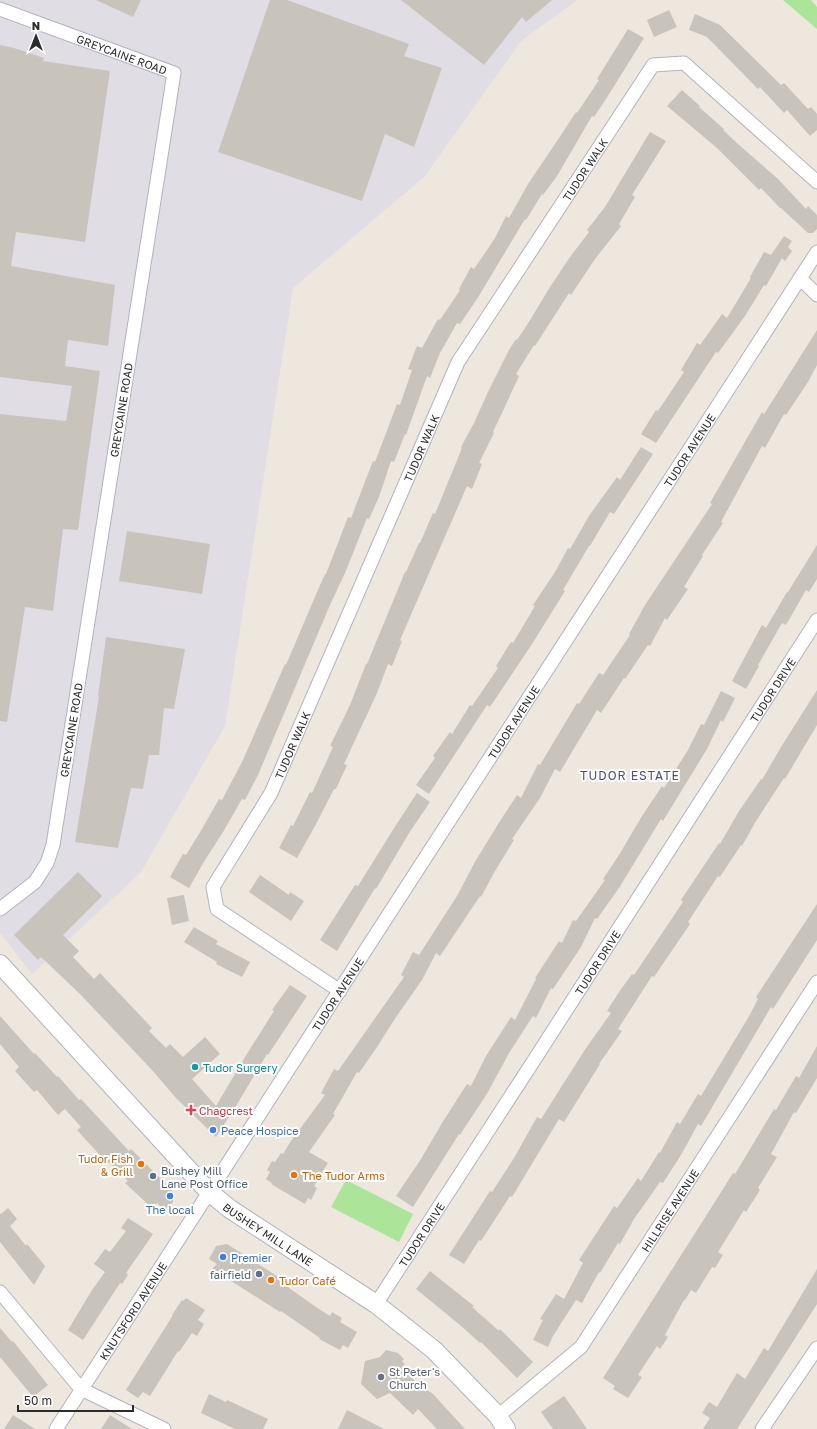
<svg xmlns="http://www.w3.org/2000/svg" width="817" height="1429" font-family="'Golos Text',sans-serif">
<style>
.industrial{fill:#e0dde5}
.green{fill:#ace499}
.building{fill:#c8c4bc}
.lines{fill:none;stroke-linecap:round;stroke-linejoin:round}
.street-casing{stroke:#b1b2bf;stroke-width:15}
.secondary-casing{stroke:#b1b2bf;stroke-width:20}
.street{stroke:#fff;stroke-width:13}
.secondary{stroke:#fff;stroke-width:18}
.culture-dot{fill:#0f9aa8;stroke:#fff;stroke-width:1.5}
.health-dot{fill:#e0444e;stroke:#fff;stroke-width:1.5}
.shop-dot{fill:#3f7fe0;stroke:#fff;stroke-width:1.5}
.food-dot{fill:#e8710a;stroke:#fff;stroke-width:1.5}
.service-dot{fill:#5c6f8a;stroke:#fff;stroke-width:1.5}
.worship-dot{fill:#6b7280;stroke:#fff;stroke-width:1.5}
.labels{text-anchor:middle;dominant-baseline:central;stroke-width:4;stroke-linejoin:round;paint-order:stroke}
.street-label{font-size:11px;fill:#2b2b2b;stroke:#fff}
.culture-label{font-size:11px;fill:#0d838f;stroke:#fff;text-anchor:start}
.health-label{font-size:11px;fill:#be3a42;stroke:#fff;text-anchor:start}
.shop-label{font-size:11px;fill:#366cbe;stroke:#fff;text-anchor:start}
.food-label{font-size:11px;fill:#c56008;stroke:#fff;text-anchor:start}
.service-label{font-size:11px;fill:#4e5e75;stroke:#fff;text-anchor:start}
.worship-label{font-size:11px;fill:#5b616d;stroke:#fff;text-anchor:start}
.neighbourhood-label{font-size:12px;letter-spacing:1px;fill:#4a4f7c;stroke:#fff}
</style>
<rect width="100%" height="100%" fill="#ede7dd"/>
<polygon class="industrial" points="0,0 577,0 521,41 424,177 293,288 225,726 141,872 32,974 0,933"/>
<g class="green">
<polygon points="783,0 811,0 817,7 817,29"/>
<polygon points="346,1180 413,1214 399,1242 331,1207"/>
</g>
<g class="building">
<polygon points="96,0 141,0 133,17"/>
<polygon points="270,0 287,0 409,44 404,56 442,68 414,147 385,134 362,201 218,152"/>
<polygon points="401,0 552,0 526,22 522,17 484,65"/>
<polygon points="669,10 677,27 654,37 647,20"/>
<polygon points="695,14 720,25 781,85 784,83 808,109 811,107 817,114 817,130 810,136 787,110 784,113 760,87 758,89 707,37 689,30"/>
<polygon points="628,29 644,38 606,99 594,117 592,116 557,176 543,195 542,194 526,220 525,219 477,299 460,324 457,323 440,353 430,378 427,376 406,435 405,434 394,462 391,461 379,497 369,519 367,518 345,573 330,605 258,775 245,800 242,799 223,832 205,860 189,888 170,877 183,854 186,855 202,829 219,799 222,800 243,760 285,664 286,665 317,592 325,574 326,574 348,517 351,518 373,461 375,462 397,404 400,405 412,370 408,369 417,346 422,348 438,319 440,320 460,290 459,289 471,267 474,269 485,253 495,238 506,216 509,218 528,184 559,138 576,112 577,113 599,80 597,79"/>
<polygon points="0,45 14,48 44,58 43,61 110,71 85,242 16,232 11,266 115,285 108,346 68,340 65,366 100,371 78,530 63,529 53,611 25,607 7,722 0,721 0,414 66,421 72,386 0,377"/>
<polygon points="682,90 700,106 699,107 724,129 723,130 738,144 778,179 806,209 808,206 817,215 817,229 813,233 808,233 781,208 780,208 761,188 759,190 717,148 667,106"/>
<polygon points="650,132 666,141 632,195 635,197 619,224 621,226 595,259 571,295 569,293 535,346 534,345 516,374 519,376 501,415 493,432 494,433 479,463 482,464 472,489 467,486 400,640 402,641 392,666 388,664 377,693 344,764 347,765 336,789 334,789 315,826 297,858 279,848 291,825 293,826 310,792 312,793 333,747 330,746 350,705 366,664 367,664 405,572 406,572 419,543 420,543 433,513 435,514 462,448 461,447 474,423 487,394 509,350 516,339 517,340 527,325 550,287 570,257 589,232 587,230 605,207"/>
<polygon points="784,236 792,241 788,247 792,251 785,261 782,258 766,286 764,285 745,316 718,353 716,352 656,443 641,434 656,410 658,411 684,372 681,370 697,343 700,345 722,314 727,318 751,278 750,277 764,252 771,255"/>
<polygon points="817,330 817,365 808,382 786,415 784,414 765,448 762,446 721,522 723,523 702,555 703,556 684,587 688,589 667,620 665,618 650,646 648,645 625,679 624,678 601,713 597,710 560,772 555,769 540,798 512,839 514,840 495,871 481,897 480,896 440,956 436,953 422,980 394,1020 377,1047 359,1073 357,1072 333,1114 335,1115 309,1152 328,1163 314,1186 317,1188 311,1200 308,1198 305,1204 271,1184 272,1183 266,1179 270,1172 267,1170 272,1161 275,1162 281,1153 283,1154 291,1141 325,1095 321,1093 334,1069 338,1071 404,977 401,975 413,952 419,955 457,896 476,860 500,821 517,795 521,798 538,764 540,765 577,703 579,704 599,673 603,675 630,635 629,634 645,605 712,504 710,503 762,412 764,414 778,392"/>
<polygon points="641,447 653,454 614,514 610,512 590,546 589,546 563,590 565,591 532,644 490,707 487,705 429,794 416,785 435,758 433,756 450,732 452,734 470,705 472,706 498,668 496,666 511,642 513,643 535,606 533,605 555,572 568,548 570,549 589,516 617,477 620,480"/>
<polygon points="127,531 210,544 202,594 119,581"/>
<polygon points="817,545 817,579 809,592 806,590 786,625 782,623 758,665 759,666 746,689 732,681 762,625 766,628 787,592 788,592"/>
<polygon points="106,637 185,649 174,709 164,708 159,755 149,755 143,789 131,788 118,848 75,842 99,697 98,696"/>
<polygon points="817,690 817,725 785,779 784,778 756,821 742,846 741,845 720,877 718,876 688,922 690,924 654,977 652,976 618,1029 622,1031 599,1064 600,1064 564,1122 559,1119 512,1197 510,1196 481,1241 479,1240 464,1264 449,1255 490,1191 492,1192 514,1158 537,1117 541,1119 586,1048 611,1013 607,1011 619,992 632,974 634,975 683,902 681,900 719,843 720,844 739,811 761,779 762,780 781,747"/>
<polygon points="721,691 735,698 723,722 721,720 707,749 663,821 661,819 619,888 597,919 595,918 581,947 553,989 551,988 536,1018 533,1016 509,1053 488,1092 460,1135 459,1134 413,1207 396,1196 421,1159 442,1123 467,1084 471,1086 486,1056 511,1017 515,1020 536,979 535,978 559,941 562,943 573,920 576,921 605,880 603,879 619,855 642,816 662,786 664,788 688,750 701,724 704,725"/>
<polygon points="417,793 430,802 409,833 376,889 375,888 337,951 320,940 355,885 358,886 396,825"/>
<polygon points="78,872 102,896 63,935 79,951 73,957 94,979 100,973 152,1028 149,1031 166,1048 170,1044 183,1057 205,1037 220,1054 192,1079 216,1106 245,1057 274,1011 272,1010 290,985 307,996 268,1055 267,1054 236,1106 216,1137 176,1098 152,1070 80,994 41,957 38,960 14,935"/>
<polygon points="260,875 289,895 290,892 304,901 291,921 249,892"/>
<polygon points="184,895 189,921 172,925 167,898"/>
<polygon points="817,904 817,940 773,1009 771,1007 701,1126 698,1124 681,1155 663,1183 660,1182 634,1219 620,1244 618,1243 600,1273 599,1272 582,1303 576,1300 553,1336 548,1347 533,1340 543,1320 540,1319 556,1294 564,1299 583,1263 579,1260 614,1206 617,1208 638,1178 641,1181 659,1152 660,1153 677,1122 680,1124 698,1094 701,1096 748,1018 758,999 756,997"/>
<polygon points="194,927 218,941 216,944 250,962 242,977 216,964 217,962 184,942"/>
<polygon points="0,1016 34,1054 35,1053 57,1077 58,1076 79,1100 81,1099 129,1151 131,1149 172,1190 173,1202 165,1211 157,1203 152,1208 125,1183 128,1181 108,1162 107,1163 77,1130 81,1127 65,1109 58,1115 37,1090 34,1092 15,1071 19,1067 0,1044"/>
<polygon points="817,1046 817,1078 796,1113 794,1112 771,1154 777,1157 758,1188 760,1190 746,1212 744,1210 718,1252 723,1255 715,1268 712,1267 696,1293 691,1290 685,1300 684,1300 665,1335 668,1337 660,1349 657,1346 638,1375 642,1377 628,1398 613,1389 615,1386 603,1378 718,1197 733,1173 735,1174 774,1109 776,1110 796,1076 799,1078"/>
<polygon points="8,1208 17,1219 10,1226 26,1246 27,1244 45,1266 34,1285 0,1242 0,1213 1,1214"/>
<polygon points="128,1218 153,1234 126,1273 128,1275 122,1284 120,1283 83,1340 68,1330 92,1290 105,1272 94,1264 105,1249 110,1252 126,1231 121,1228"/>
<polygon points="227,1244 280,1278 279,1281 319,1309 330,1316 332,1312 342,1318 340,1322 357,1332 348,1348 343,1345 340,1350 319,1339 320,1338 281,1311 280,1312 212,1269 217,1264 209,1259 216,1246"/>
<polygon points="817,1269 817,1304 737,1429 703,1429 710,1418 702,1413 709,1402 717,1407 737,1373 745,1379 764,1348 768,1351"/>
<polygon points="430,1271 474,1306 472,1307 499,1331 500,1329 533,1362 517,1378 481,1342 480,1343 460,1325 416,1289"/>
<polygon points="186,1298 205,1310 198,1320 204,1324 197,1336 192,1333 179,1352 178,1351 150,1396 143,1392 138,1398 126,1390 173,1315 172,1315 182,1300 183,1301"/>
<polygon points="0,1328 12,1342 13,1341 48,1385 33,1397 0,1357"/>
<polygon points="386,1350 398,1353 404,1359 402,1361 405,1364 401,1368 424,1390 426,1389 433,1394 465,1429 437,1429 418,1409 413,1415 390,1393 377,1399 361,1384 365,1361 380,1357"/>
<polygon points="209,1394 226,1402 227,1400 268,1419 263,1429 235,1429 201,1413"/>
<polygon points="564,1396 574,1410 587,1429 553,1429 541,1412"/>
<polygon points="347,1410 384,1429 338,1429"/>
<polygon points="13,1415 35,1429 4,1429"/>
<polygon points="110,1415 132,1429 101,1429"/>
</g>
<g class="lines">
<g class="street-casing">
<g id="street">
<path id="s1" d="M 0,9 L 174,73 L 53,845 L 47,863 L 35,882 L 0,909"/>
<polyline points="800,278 817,295"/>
<path id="s2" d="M 340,991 L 217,909 L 213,887 L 271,793 L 458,362 L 653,65 L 684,63 L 817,182"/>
<polyline points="0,1292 81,1389 164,1429"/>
<path id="s3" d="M 376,1304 L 540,1051 L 817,620"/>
<path id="s4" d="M 498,1416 L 581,1347 L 817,982"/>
<path id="s5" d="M 56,1429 L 817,252"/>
<polyline points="762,1429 817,1348"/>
</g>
</g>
<g class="secondary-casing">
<g id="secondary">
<path id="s6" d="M 0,964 L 209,1192 L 230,1209 L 376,1304 L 434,1350 L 498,1416 L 506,1429"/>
</g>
</g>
<use href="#street" class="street"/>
<use href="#secondary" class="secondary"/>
</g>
<circle class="culture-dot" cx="195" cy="1067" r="4"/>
<path class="health-dot" d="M189 1104h4v4h4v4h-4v4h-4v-4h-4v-4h4z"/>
<g class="shop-dot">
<circle cx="213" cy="1130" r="4"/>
<circle cx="170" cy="1196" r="4"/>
<circle cx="223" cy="1257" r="4"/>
</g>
<g class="food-dot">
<circle cx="141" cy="1164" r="4"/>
<circle cx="294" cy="1175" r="4"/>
<circle cx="271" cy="1280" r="4"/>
</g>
<g class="service-dot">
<circle cx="153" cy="1176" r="4"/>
<circle cx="259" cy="1274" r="4"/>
</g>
<circle class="worship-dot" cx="381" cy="1377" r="4"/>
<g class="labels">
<g class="street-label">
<text stroke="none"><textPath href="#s1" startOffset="130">GREYCAINE ROAD</textPath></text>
<text stroke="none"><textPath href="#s2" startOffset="981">TUDOR WALK</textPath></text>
<text transform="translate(121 410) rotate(-81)">GREYCAINE ROAD</text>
<text stroke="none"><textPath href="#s2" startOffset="657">TUDOR WALK</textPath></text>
<text stroke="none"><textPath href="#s5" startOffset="1166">TUDOR AVENUE</textPath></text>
<text stroke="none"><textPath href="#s3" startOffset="731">TUDOR DRIVE</textPath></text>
<text stroke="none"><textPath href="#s5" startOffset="842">TUDOR AVENUE</textPath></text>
<text transform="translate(71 730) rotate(-81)">GREYCAINE ROAD</text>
<text stroke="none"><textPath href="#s2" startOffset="333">TUDOR WALK</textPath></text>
<text stroke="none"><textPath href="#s3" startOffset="407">TUDOR DRIVE</textPath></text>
<text stroke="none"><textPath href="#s5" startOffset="518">TUDOR AVENUE</textPath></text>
<text stroke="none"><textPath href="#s4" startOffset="271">HILLRISE AVENUE</textPath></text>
<text stroke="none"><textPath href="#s6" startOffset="382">BUSHEY MILL LANE</textPath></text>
<text stroke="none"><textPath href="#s3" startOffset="83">TUDOR DRIVE</textPath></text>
<text stroke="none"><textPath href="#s5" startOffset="141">KNUTSFORD AVENUE</textPath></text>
</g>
<g class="culture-label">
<text x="203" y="1067">Tudor Surgery</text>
</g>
<g class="health-label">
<text x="199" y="1110">Chagcrest</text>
</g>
<g class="shop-label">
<text x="221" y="1130">Peace Hospice</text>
<text x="170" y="1209" text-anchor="middle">The local</text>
<text x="231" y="1257">Premier</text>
</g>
<g class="food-label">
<text x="133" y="1158" text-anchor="end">Tudor Fish<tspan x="133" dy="13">&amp; Grill</tspan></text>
<text x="302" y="1175">The Tudor Arms</text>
<text x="279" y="1280">Tudor Café</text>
</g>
<g class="service-label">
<text x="161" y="1170">Bushey Mill<tspan x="161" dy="13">Lane Post Office</tspan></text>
<text x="251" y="1274" text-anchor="end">fairfield</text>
</g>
<g class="worship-label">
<text x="389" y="1371">St Peter's<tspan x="389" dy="13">Church</tspan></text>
</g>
<g class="neighbourhood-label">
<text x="630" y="775">TUDOR ESTATE</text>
</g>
</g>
<g transform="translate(36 36)" stroke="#ffffff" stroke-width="3" paint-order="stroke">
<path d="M0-3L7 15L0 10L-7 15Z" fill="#2b2b2b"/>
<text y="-6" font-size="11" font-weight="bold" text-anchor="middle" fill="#2b2b2b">N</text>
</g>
<path d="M18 1405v6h115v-6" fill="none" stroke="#2b2b2b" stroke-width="2"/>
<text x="24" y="1405" font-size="12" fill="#2b2b2b" stroke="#ffffff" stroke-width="3" paint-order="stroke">50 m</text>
</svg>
